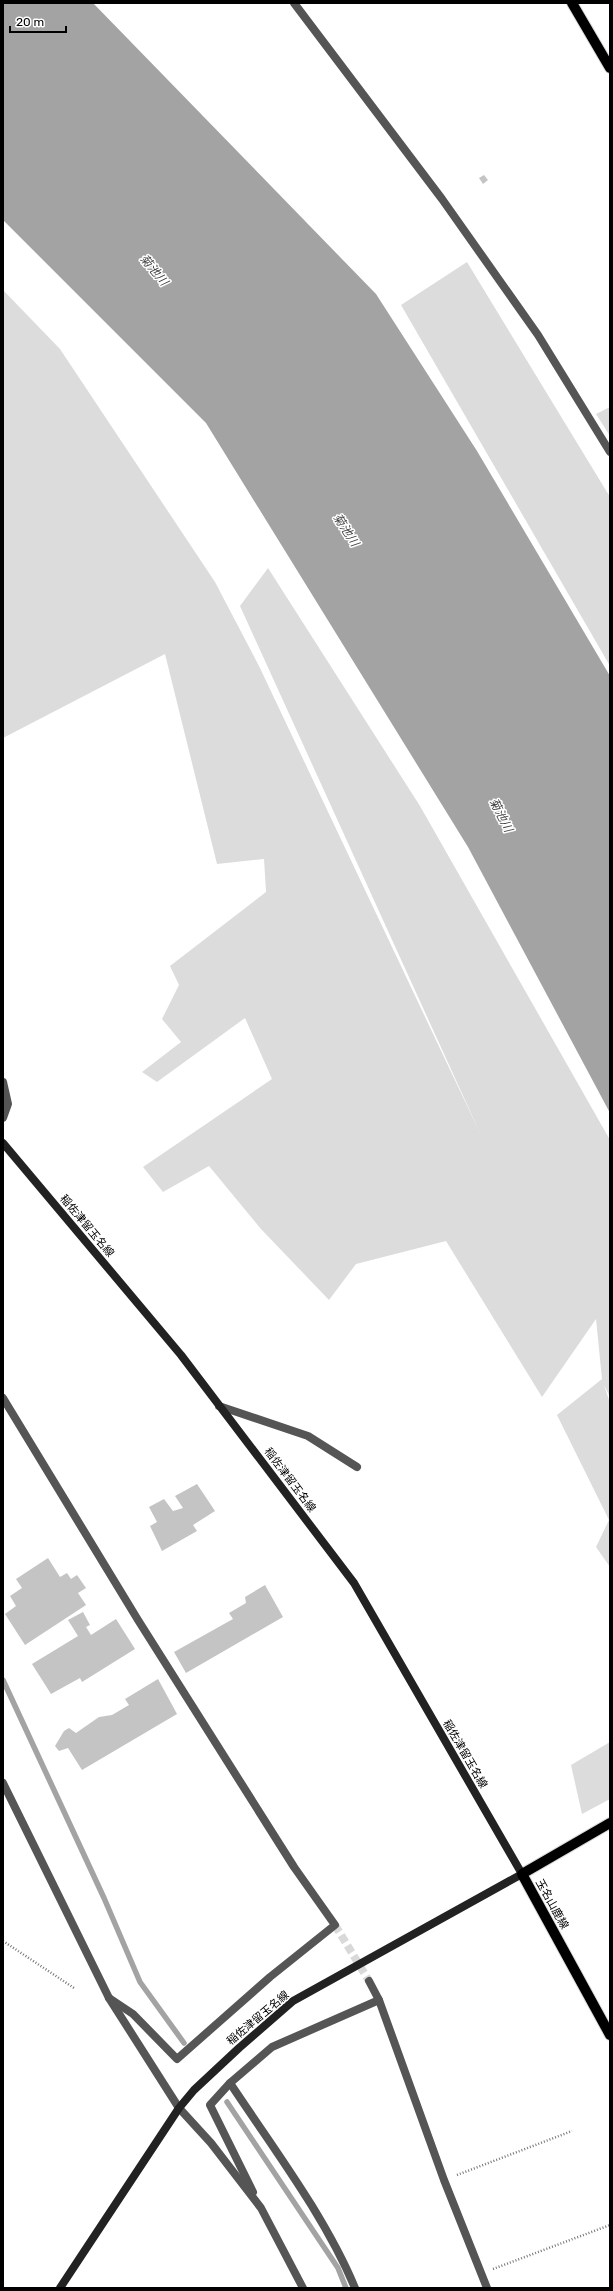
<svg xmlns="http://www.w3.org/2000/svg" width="613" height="2291" font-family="Rubik,'Noto Sans JP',sans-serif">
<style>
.green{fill:#dcdcdc}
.water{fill:#a3a3a3}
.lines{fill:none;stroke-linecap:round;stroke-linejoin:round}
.stream{stroke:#a3a3a3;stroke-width:5.5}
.building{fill:#c4c4c4}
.minor-tunnel{stroke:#d9d9d9;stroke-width:8;stroke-dasharray:8 4;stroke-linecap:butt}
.primary-casing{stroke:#dbdbdb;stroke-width:12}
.path{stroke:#777;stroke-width:2.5;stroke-dasharray:1 2;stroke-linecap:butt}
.minor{stroke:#555;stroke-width:8}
.secondary{stroke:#222;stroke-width:8}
.primary{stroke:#000;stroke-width:10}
.labels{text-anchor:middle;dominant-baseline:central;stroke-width:3;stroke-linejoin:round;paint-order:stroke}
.street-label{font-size:11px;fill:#000;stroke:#fff}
.water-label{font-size:12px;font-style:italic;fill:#444;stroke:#fff}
</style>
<rect width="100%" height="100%" fill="#fff"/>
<g class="green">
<polygon points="467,262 610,497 610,666 401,305"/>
<polygon points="3,290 60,349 215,582 259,666 480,1133 240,606 268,568 420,806 610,1140 610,1397 604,1385 610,1403 610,1567 596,1547 609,1520 557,1415 602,1379 596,1319 542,1397 446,1241 356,1264 329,1300 261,1229 209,1166 163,1192 143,1167 272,1079 245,1018 157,1082 142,1072 181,1042 162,1019 179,985 170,966 266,892 264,859 217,864 165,654 3,738"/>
<polygon points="610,407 610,436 596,414"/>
<polygon points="610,1742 610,1799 582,1814 571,1765"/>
</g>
<polygon class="water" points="3,3 93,3 376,294 477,451 610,676 610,1113 468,847 206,423 3,220"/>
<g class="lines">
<g class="stream">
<polyline points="3,1680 104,1898 140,1982 184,2043"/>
<polyline points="227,2102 338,2268 346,2288"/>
</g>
</g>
<g class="building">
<polygon points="484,175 488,180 483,184 479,178"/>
<polygon points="197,1484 215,1511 193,1525 197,1531 162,1551 150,1526 157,1522 149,1507 164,1499 173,1511 183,1508 175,1496"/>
<polygon points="48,1558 60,1577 67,1573 71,1579 77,1575 86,1588 78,1593 86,1605 25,1645 5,1614 16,1606 10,1596 22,1588 16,1579"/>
<polygon points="265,1585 283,1617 186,1673 174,1652 233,1619 229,1613 246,1603 245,1597"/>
<polygon points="83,1612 90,1625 86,1627 91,1635 116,1619 135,1649 82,1682 80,1678 51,1694 32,1664 78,1636 68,1620"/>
<polygon points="158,1679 177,1714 82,1770 68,1748 59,1751 55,1746 64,1731 69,1728 76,1733 99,1717 112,1715 129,1705 125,1699"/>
</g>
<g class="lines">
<polyline class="minor-tunnel" points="335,1925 369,1981"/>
<g class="primary-casing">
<g id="primary">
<polyline points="572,3 610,68"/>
<polyline points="610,1823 522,1874 610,2035"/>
</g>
</g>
<g class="path">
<polyline points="3,1941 74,1988"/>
<polyline points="457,2175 572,2131"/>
<polyline points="493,2269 610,2225"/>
</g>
<g class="minor">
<polyline points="294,3 442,199 538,335 610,452"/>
<polyline points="3,1082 8,1104 3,1118"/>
<polyline points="3,1398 138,1620 294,1867 335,1925 270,1977 177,2059 133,2014 109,1998"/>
<polyline points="219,1406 308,1436 357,1467"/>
<polyline points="3,1783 109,1998 179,2108 211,2143 261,2208 303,2288"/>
<polyline points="369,1981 379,2000 444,2180 487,2288"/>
<path d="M 230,2083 C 273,2148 325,2216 355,2288"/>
<polyline points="253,2192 210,2105 230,2083 272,2047 379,2000"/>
</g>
<polyline class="secondary" points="3,1143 181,1355 354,1583 522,1874 293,2001 239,2048 194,2090 179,2108 60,2288"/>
<use href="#primary" class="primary"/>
</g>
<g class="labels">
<g class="street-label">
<text transform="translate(87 1226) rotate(50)">稲佐津留玉名線</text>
<text transform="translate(290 1480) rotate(53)">稲佐津留玉名線</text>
<text transform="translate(465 1754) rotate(60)">稲佐津留玉名線</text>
<text transform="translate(552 1904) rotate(61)">玉名山鹿線</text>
<text transform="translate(258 2018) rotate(-40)">稲佐津留玉名線</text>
</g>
<g class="water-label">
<text transform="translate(154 270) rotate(50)">菊池川</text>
<text transform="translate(346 530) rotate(57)">菊池川</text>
<text transform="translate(501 815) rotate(63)">菊池川</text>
</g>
</g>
<rect width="613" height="2291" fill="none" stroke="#000000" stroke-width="8"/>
<path d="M10 26v6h56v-6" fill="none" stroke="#000000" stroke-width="2"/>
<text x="16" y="26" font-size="12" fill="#000000" stroke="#ffffff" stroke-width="3" paint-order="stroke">20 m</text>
</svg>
